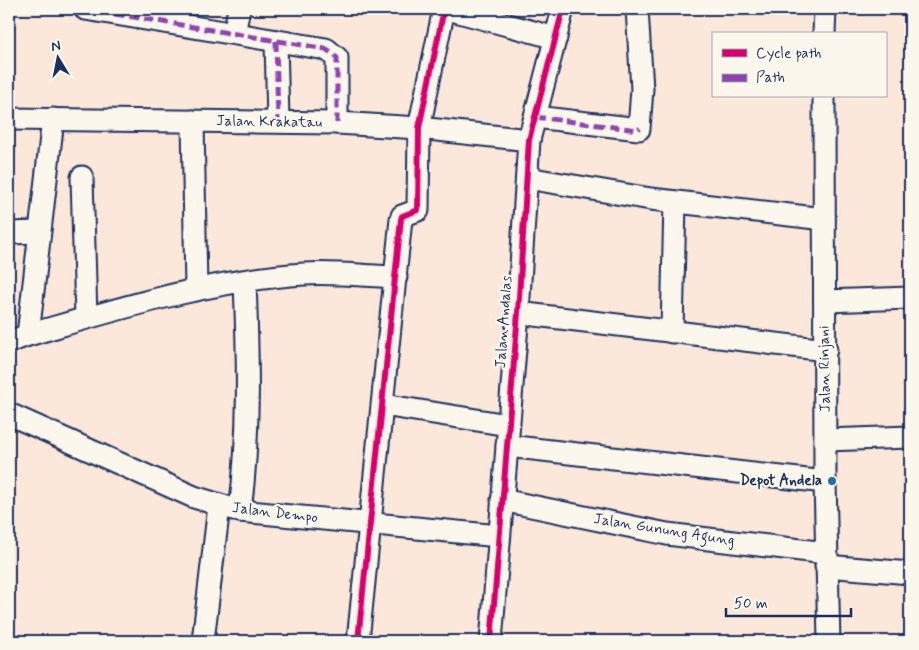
<svg xmlns="http://www.w3.org/2000/svg" width="919" height="650" font-family="Mynerve,sans-serif">
<style>
.lines{fill:none;stroke-linecap:round;stroke-linejoin:round}
.minor-casing{stroke:#1b2f5e;stroke-width:25}
.minor{stroke:#fbf7ec;stroke-width:21}
.quiet{stroke:#8e44ad;stroke-width:5;stroke-dasharray:10 5;stroke-linecap:butt}
.cycleway-casing{stroke:#fbf7ec;stroke-width:9}
.cycleway{stroke:#d6006c;stroke-width:6}
.poi-dot{fill:#1f6fb2;stroke:#fbf7ec;stroke-width:2}
.labels{text-anchor:middle;dominant-baseline:central;stroke-width:4.5;stroke-linejoin:round;paint-order:stroke}
.street-label{font-size:15px;fill:#1b2f5e;stroke:#fbf7ec}
.poi-label{font-size:15px;font-weight:bold;fill:#1b2f5e;stroke:#fbf7ec;text-anchor:end}
</style>
<rect width="100%" height="100%" fill="#fce8da"/>
<filter id="ink" filterUnits="userSpaceOnUse"><feTurbulence type="fractalNoise" baseFrequency=".02" numOctaves="2"/><feDisplacementMap in="SourceGraphic" scale="10" xChannelSelector="R" yChannelSelector="G"/><feConvolveMatrix kernelMatrix="1 2 1 2 8 2 1 2 1" color-interpolation-filters="sRGB"/></filter>
<g filter="url(#ink)">
<g class="lines">
<g class="minor-casing">
<g id="minor">
<polyline points="85,9 326,49 337,58 337,123"/>
<polyline points="448,9 556,38"/>
<polyline points="234,33 239,9"/>
<polyline points="824,34 825,9"/>
<polyline points="276,41 278,121"/>
<polyline points="824,96 825,482 829,641"/>
<polyline points="535,117 639,129 642,89 637,9"/>
<polyline points="9,119 337,123 419,128 529,140"/>
<polyline points="193,121 196,290"/>
<polyline points="82,177 86,318"/>
<polyline points="527,178 651,199 824,219"/>
<polyline points="9,233 39,232"/>
<polyline points="825,301 910,298"/>
<polyline points="518,313 826,350"/>
<polyline points="672,332 675,202"/>
<path d="M 28,335 C 118,309 210,280 304,274 C 334,272 366,276 396,277"/>
<polyline points="9,342 28,335 53,119"/>
<polyline points="383,405 508,425"/>
<polyline points="9,414 194,497 240,511 499,536"/>
<polyline points="826,440 910,437"/>
<polyline points="507,446 825,482"/>
<polyline points="502,500 667,534 826,553"/>
<path d="M 240,511 C 250,433 248,360 245,282"/>
<polyline points="826,566 910,573"/>
<polyline points="203,641 219,506"/>
<polyline points="358,641 401,219 402,216 418,210 419,128 444,9"/>
<polyline points="491,641 518,313 529,140 563,9"/>
</g>
</g>
<use href="#minor" class="minor"/>
<g class="quiet">
<polyline points="85,9 326,49 337,58 337,123"/>
<polyline points="276,41 278,121"/>
<polyline points="535,117 638,130 640,128"/>
</g>
<g class="cycleway-casing">
<g id="cycleway">
<polyline points="358,641 401,219 402,216 418,210 419,128 444,9"/>
<polyline points="491,641 518,313 529,140 563,9"/>
</g>
</g>
<use href="#cycleway" class="cycleway"/>
</g>
</g>
<circle class="poi-dot" cx="832" cy="481" r="5"/>
<g class="labels">
<g class="street-label">
<text transform="translate(269 122) rotate(1)">Jalan Krakatau</text>
<text transform="translate(504 322) rotate(-86)">Jalan Andalas</text>
<text transform="translate(825 369) rotate(-91)">Jalan Rinjani</text>
<text transform="translate(275 513) rotate(7)">Jalan Dempo</text>
<text transform="translate(664 530) rotate(9)">Jalan Gunung Agung</text>
</g>
<g class="poi-label">
<text x="822" y="481">Depot Andela</text>
</g>
</g>
<rect width="919" height="650" fill="none" stroke="#fbf7ec" stroke-width="30"/>
<rect x="15" y="15" width="889" height="620" fill="none" stroke="#1b2f5e" stroke-width="2" filter="url(#ink)"/>
<rect x="712" y="32" width="175" height="65" fill="#fbf7ec" stroke="#a1a7b3"/>
<rect x="722" y="49" width="25" height="8" fill="#d6006c" stroke="#a1a7b3"/>
<text x="756" y="58" font-size="15" fill="#1b2f5e">Cycle path</text>
<rect x="722" y="74" width="25" height="8" fill="#8e44ad" stroke="#a1a7b3"/>
<text x="756" y="82" font-size="15" fill="#1b2f5e">Path</text>
<g transform="translate(58 58) rotate(350)" stroke="#fbf7ec" stroke-width="4" paint-order="stroke">
<path d="M0-4L9 19L0 12L-9 19Z" fill="#1b2f5e"/>
<text y="-8" font-size="14" font-weight="bold" text-anchor="middle" fill="#1b2f5e">N</text>
</g>
<path d="M726 608v8h125v-8" fill="none" stroke="#1b2f5e" stroke-width="2.5"/>
<text x="734" y="608" font-size="15" fill="#1b2f5e" stroke="#fbf7ec" stroke-width="4" paint-order="stroke">50 m</text>
</svg>
